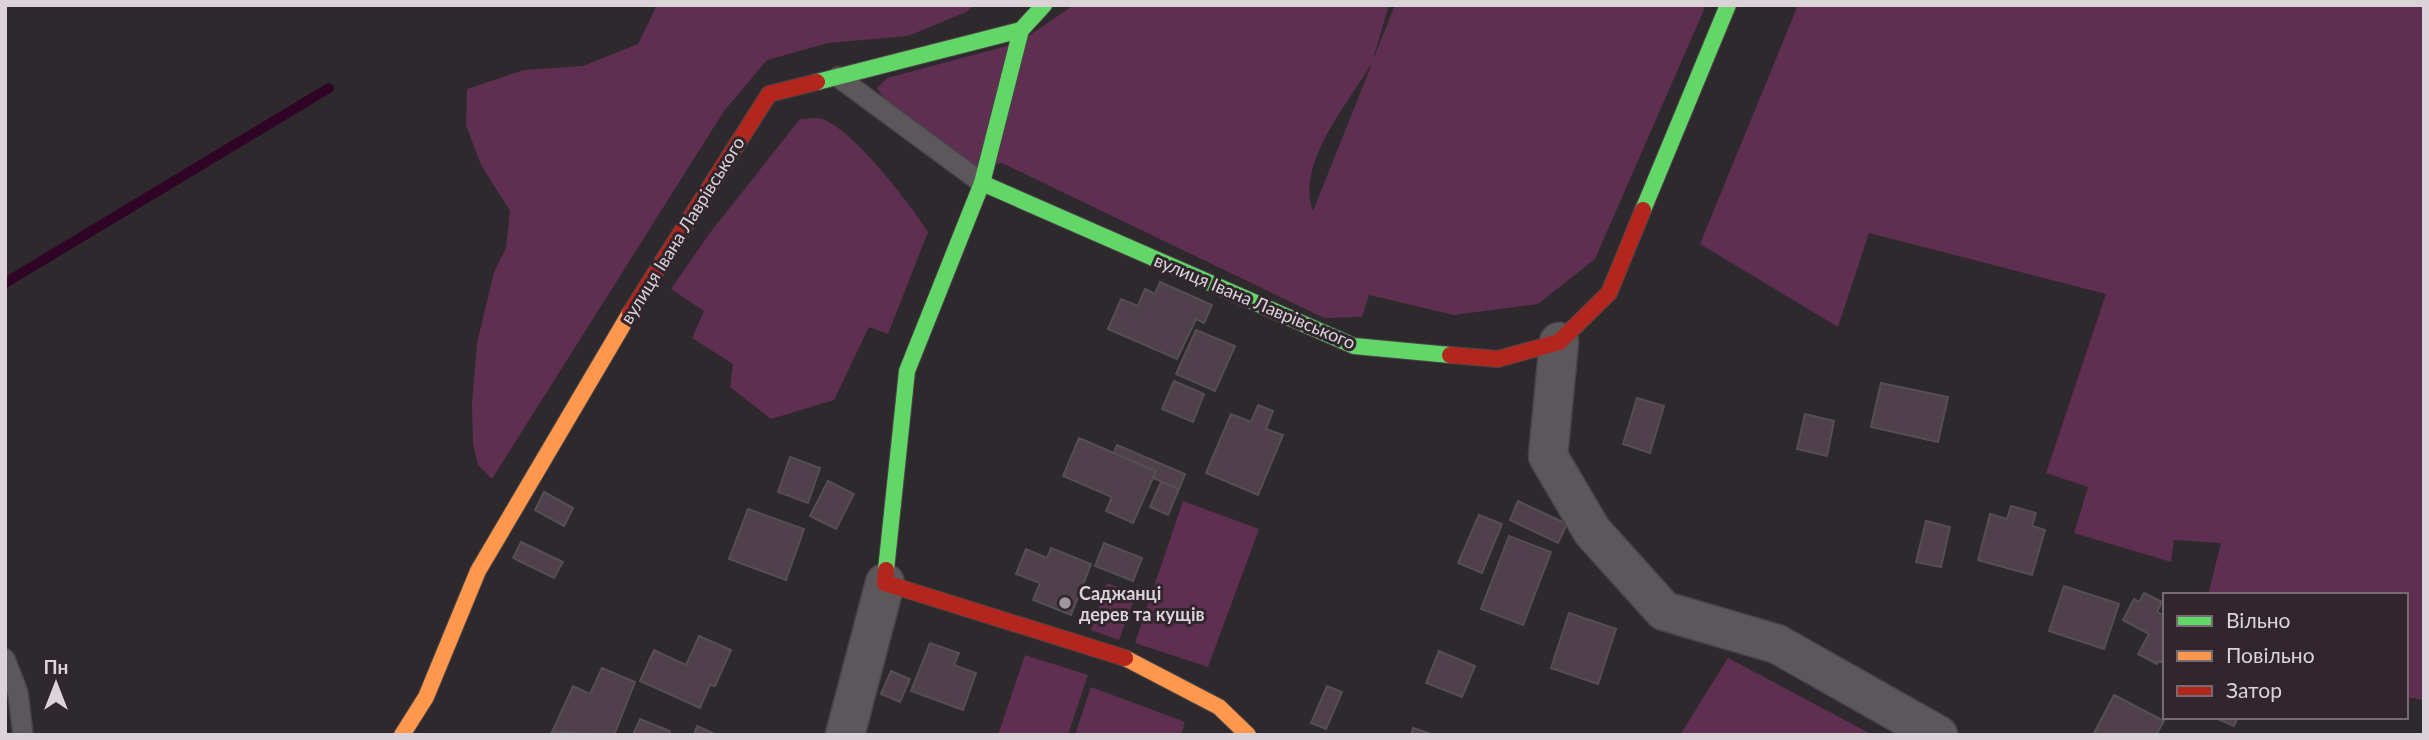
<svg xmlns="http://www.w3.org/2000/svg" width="2429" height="740" font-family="Lato,sans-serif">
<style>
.green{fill:#5f2f51;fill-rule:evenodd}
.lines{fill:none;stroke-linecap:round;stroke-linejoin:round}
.stream{stroke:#2f0424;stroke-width:10}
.building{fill:#50404b;stroke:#544f52;stroke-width:2}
.lane-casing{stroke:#494448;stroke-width:22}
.street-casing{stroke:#494448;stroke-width:41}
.fast-casing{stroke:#494448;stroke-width:18}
.slow-casing{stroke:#494448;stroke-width:18}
.jam-casing{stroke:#494448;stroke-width:18}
.lane{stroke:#5c575a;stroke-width:19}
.street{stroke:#5c575a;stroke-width:38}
.fast{stroke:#63d668;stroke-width:16}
.slow{stroke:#ff974d;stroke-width:16}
.jam{stroke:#b3261e;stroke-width:16}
.poi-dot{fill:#9e989c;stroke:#31262d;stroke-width:2.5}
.labels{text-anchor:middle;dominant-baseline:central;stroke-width:6;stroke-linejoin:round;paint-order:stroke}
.street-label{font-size:18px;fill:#dad3d8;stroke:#31262d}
.poi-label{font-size:18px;font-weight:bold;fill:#dad3d8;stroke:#31262d;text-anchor:start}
</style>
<rect width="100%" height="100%" fill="#2e292c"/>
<g class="green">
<polygon points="657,5 974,5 966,12 908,36 828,43 767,60 724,111 492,479 478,465 473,444 472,403 477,343 494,272 506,248 510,211 481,165 466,125 467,89 524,70 583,66 638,44"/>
<path d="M 1074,5 L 1389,5 L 1372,62 L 1395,5 L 1706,5 L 1595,259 L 1538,304 L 1454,315 L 1369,295 L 1362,317 L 1324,318 L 1002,163 L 965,169 L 894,114 L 877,88 L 887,78 L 1018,43 ZM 1370,66 L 1371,66 L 1313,211 C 1295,165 1347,105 1370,66 Z"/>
<polygon points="1798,5 2424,5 2424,700 2406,697 2406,595 2208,595 2221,543 2174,540 2171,562 2074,533 2088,487 2046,473 2106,294 1869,233 1838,327 1700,244"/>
<path d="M 800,119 C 806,119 816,117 822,119 C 853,129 910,204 928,232 L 888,334 L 869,327 L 834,400 L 771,419 L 730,387 L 733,364 L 692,338 L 704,311 L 671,289 L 709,234 Z"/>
<polygon points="1183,501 1259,529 1208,667 1135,643"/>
<polygon points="1107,583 1136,594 1119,640 1091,630"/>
<polygon points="1025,655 1088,675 1068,735 998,735"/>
<polygon points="1728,658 1873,735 1680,735"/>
<polygon points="1091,687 1185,722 1181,735 1075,735"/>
</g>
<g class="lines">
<polyline class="stream" points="5,283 329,88"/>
</g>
<g class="building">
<polygon points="1160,282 1212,305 1204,323 1196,319 1177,359 1108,329 1121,299 1138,306 1145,289 1155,294"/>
<polygon points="1196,330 1235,346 1215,391 1176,374"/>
<polygon points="1174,381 1204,394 1193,422 1162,409"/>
<polygon points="1881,383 1948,397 1938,442 1871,427"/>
<polygon points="1637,398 1664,406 1650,453 1623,444"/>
<polygon points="1258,405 1273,411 1266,429 1283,435 1258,495 1206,473 1231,414 1251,422"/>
<polygon points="1805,414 1834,421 1827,456 1797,449"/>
<polygon points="1079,438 1156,471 1133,523 1106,511 1112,497 1063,476"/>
<polygon points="1117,445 1185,474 1179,489 1153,478 1156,471 1114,453"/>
<polygon points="790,457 820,468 808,503 778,492"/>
<polygon points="828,481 854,494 836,529 810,516"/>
<polygon points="1161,482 1179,489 1168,515 1150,507"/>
<polygon points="544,492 573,508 564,526 535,510"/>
<polygon points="1518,501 1567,524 1558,543 1510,520"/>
<polygon points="2011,506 2036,513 2032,526 2045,530 2032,575 1978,560 1990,514 2007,519"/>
<polygon points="748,509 804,529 786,580 729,559"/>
<polygon points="1479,515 1502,524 1482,573 1458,563"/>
<polygon points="1926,521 1950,527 1941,567 1916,562"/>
<polygon points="1509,536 1551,552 1523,625 1481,609"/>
<polygon points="521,542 563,562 554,578 513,558"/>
<polygon points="1104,543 1142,558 1133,581 1095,566"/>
<polygon points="1051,548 1091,564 1071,615 1033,600 1040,583 1016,574 1026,549 1047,558"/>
<polygon points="2064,586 2119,604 2104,649 2049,631"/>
<polygon points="2144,593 2162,602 2157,612 2165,616 2165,664 2159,661 2157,664 2138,654 2149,634 2123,620 2134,599 2139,602"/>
<polygon points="1569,613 1616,629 1598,684 1551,668"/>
<polygon points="699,636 731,650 715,686 710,685 700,708 640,681 654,650 686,665"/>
<polygon points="930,643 959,653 954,665 976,673 963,710 911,691"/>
<polygon points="1439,651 1475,666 1462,697 1426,683"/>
<polygon points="602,668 635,682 614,735 552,732 573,686 590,694"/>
<polygon points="891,671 910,679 900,702 881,694"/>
<polygon points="1327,686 1342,692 1326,729 1311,723"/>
<polygon points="2114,695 2164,721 2156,735 2093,735"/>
<polygon points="2213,717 2238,717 2234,726"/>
<polygon points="640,719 670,731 669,735 633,735"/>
<polygon points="697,726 717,735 694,735"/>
<polygon points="1413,728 1434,735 1411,735"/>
</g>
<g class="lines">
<g class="lane-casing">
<g id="lane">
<polyline points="838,77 982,183"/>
<polyline points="5,659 18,693 23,735"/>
</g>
</g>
<g class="street-casing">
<g id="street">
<polyline points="1559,342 1548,456 1592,531 1664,611 1777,644 1938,735"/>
<polyline points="845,735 885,583"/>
</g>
</g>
<g class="fast-casing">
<g id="fast">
<polyline points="817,82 1021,30"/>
<polyline points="982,183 1354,346 1450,355"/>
<polyline points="1643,210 1728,5"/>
<polyline points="886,570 907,371 982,183 1021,30 1044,5"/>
</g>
</g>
<g class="slow-casing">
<g id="slow">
<polyline points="1125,658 1219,707 1248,735"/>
<polyline points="402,735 426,697 478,571 630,313"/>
</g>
</g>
<g class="jam-casing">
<g id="jam">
<polyline points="630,313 769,94 817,82"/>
<polyline points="1450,355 1498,359 1559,342 1609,293 1643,210"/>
<polyline points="886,570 885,583 1125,658"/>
</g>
</g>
<use href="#lane" class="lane"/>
<use href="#street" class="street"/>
<use href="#fast" class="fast"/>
<use href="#slow" class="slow"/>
<use href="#jam" class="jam"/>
</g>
<circle class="poi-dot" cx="1065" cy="603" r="7"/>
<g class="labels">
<g class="street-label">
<text transform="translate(682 230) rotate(-58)">вулиця Івана Лаврівського</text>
<text transform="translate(1255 301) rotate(23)">вулиця Івана Лаврівського</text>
</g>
<g class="poi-label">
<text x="1079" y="593">Саджанці<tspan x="1079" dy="21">дерев та кущів</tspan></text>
</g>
</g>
<rect width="2429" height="740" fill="none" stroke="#dad3d8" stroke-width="14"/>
<rect x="2163" y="593" width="245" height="126" fill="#31262d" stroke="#756b71" stroke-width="2"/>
<rect x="2177" y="616" width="35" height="10" fill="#63d668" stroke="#756b71" stroke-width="2"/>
<text x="2226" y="628" font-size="21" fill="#dad3d8">Вільно</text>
<rect x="2177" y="651" width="35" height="10" fill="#ff974d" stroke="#756b71" stroke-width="2"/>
<text x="2226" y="663" font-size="21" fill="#dad3d8">Повільно</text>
<rect x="2177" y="686" width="35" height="10" fill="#b3261e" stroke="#756b71" stroke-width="2"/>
<text x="2226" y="698" font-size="21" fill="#dad3d8">Затор</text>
<g transform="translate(56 684)" stroke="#31262d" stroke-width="5" paint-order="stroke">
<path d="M0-5L12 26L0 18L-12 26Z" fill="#dad3d8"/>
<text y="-10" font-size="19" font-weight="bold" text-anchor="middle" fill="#dad3d8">Пн</text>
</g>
</svg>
